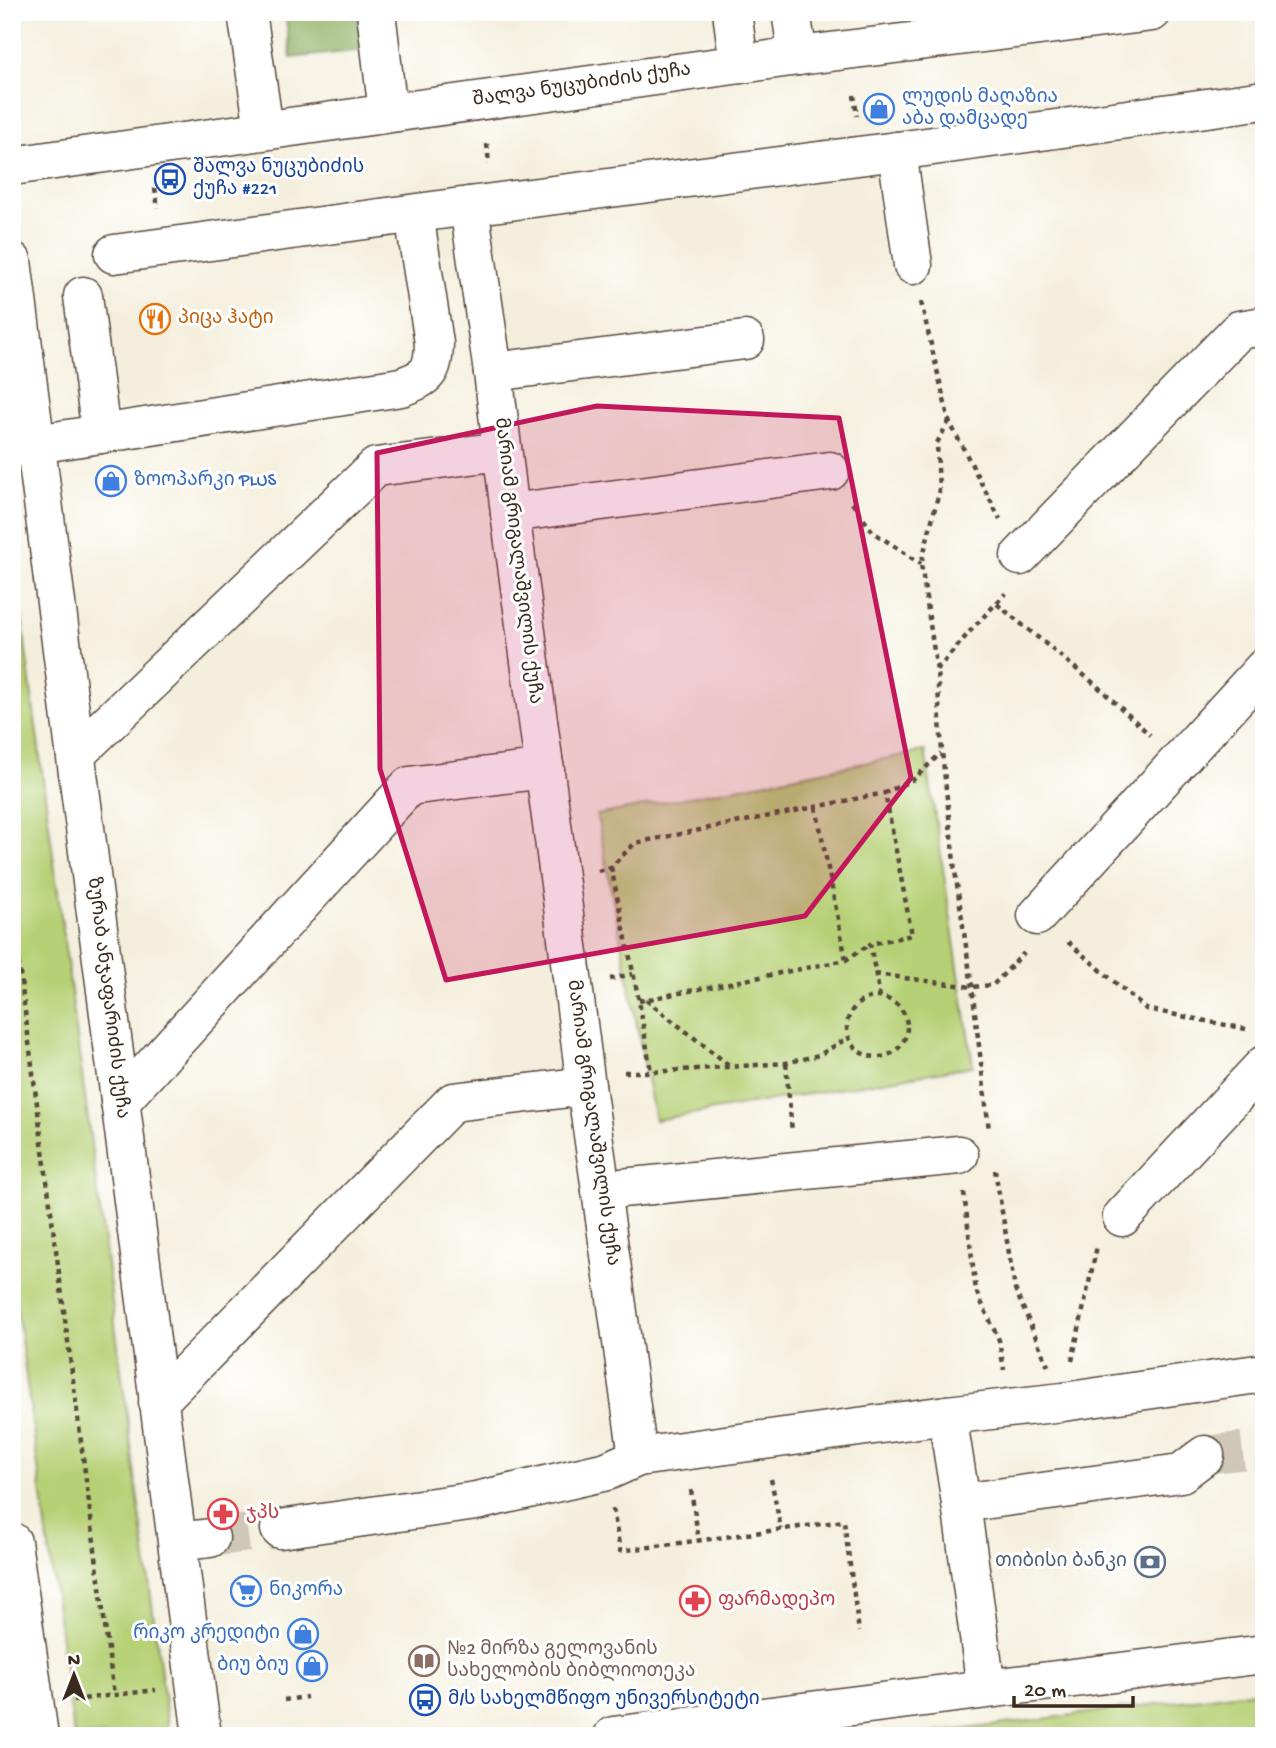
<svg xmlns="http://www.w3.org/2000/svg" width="1276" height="1748" font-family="'Gochi Hand','Noto Sans Georgian',sans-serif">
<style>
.green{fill:#b6d075;stroke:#787d4a;stroke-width:2}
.forest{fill:#90b266;stroke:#666e42;stroke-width:2}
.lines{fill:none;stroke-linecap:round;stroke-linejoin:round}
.minor-tunnel{stroke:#cfc8b7;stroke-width:38;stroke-dasharray:38 19;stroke-linecap:butt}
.minor-casing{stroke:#57483b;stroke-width:41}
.major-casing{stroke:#57483b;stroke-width:41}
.path{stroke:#57483b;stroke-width:4.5;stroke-dasharray:5 5;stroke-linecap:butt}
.minor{stroke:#fff;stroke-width:38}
.major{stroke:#fff;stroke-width:38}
.marked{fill:#c2185b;fill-opacity:0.2;stroke:#c2185b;stroke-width:5;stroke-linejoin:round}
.labels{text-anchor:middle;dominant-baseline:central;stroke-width:6;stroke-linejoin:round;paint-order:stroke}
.street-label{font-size:19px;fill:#3b2a1e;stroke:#fff}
.shop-label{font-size:19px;fill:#366cbe;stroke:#fff;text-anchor:start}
.transit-label{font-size:19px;fill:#164399;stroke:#fff;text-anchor:start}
.food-label{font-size:19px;fill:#c56008;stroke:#fff;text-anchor:start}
.health-label{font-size:19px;fill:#be3a42;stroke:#fff;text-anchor:start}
.service-label{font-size:19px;fill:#4e5e75;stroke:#fff;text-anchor:end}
.education-label{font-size:19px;fill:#785e54;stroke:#fff;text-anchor:start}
</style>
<rect width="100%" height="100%" fill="#fff"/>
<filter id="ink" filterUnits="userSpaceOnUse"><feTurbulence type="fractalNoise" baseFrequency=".0143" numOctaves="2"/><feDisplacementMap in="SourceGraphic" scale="14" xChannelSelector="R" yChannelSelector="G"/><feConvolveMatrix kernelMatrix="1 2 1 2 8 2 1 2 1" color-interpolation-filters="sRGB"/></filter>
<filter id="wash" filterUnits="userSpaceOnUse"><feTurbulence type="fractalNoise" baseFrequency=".00686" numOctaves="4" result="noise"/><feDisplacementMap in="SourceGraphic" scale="28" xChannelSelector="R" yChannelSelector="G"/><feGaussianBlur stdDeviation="1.57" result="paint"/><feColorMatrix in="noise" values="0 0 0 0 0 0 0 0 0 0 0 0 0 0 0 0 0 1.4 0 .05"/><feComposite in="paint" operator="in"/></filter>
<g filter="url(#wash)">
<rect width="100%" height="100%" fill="#f4efdd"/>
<g class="green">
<polygon points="12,545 161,1673 169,1736 74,1736 12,1272"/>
<polygon points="925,751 973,1066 655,1120 597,815"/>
<polygon points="1264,1690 1264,1736 913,1736"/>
</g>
<polygon class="forest" points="285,12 357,12 362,50 291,58"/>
</g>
<g filter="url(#ink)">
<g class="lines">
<g class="minor-tunnel">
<polyline points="1205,1455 1264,1448"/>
<polyline points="210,1538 280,1529"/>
</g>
<g class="minor-casing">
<g id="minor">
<polyline points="247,12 264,130"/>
<polyline points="376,12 388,113"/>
<polyline points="732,12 739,64"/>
<polyline points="791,12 798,56"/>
<polyline points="897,151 913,265"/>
<polyline points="469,206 493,372 510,513 560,884 586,1086 601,1190 638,1457 947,1415 961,1503 986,1688"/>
<polyline points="114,254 469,206 897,151 1264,100"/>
<polyline points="83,296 101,434"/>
<polyline points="493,372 745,340"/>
<path d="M 36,444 L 401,387 C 428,377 433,373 434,343 L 414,214"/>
<polyline points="510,513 830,471"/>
<polyline points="1020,556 1239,330 1264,326"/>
<polyline points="76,754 376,467 502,451"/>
<polyline points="1037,916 1264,668"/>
<polyline points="120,1102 409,786 545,769"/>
<polyline points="601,1190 959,1155"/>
<polyline points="1122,1217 1264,1065"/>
<polyline points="158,1402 453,1102 586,1086"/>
<polyline points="947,1415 1063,1402 1264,1373"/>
<polyline points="961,1503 1181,1473 1205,1455"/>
<polyline points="280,1529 476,1501 607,1471 638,1457"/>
<polyline points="178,1542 210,1538"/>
</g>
</g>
<g class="major-casing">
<g id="major">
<polyline points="12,166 798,56 1152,12"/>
<polyline points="12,261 202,1736"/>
<polyline points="12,1542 39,1736"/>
<polyline points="613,1736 1264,1654"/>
</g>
</g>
<g class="path">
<polyline points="854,95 857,116"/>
<polyline points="487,144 489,164"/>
<polyline points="155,188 158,208"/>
<polyline points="921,302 949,421 1000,519"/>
<polyline points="949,421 937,443 939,492 921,564 937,671 942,752 955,871 972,987 989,1130"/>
<polyline points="852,503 873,532 921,564"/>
<polyline points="997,604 1096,685 1150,735"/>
<polyline points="937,670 972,629 1006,593"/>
<polyline points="816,807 846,960"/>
<polyline points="611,867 639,1001 651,1072"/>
<polyline points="598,871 611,867 635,843 885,793"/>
<polyline points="12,912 114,1695"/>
<polyline points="1068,942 1146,1009 1246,1029"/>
<polyline points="875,974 972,987 993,985 1024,953"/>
<polyline points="610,979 633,974"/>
<circle cx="877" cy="1027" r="30"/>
<polyline points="880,997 870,944 912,935 885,793 914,779 941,753"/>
<polyline points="646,1000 730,1066"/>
<polyline points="639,1001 846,960 870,944"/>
<polyline points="786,1063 792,1132"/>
<polyline points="624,1072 651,1072 786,1063 819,1055 848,1038"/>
<polyline points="995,1170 1015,1289 1048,1366"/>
<polyline points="964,1193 976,1291 999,1340 1004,1370"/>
<polyline points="1072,1361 1097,1246"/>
<polyline points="771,1479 781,1529"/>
<polyline points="691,1490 699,1541"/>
<polyline points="613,1509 620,1551 844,1521 859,1632"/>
<polyline points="74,1700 156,1690"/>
<polyline points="284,1700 307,1697"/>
</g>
<use href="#minor" class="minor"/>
<use href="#major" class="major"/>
</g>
</g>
<path class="marked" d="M 597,406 L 839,418 L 911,778 L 805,916 L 446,980 L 380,769 L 377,453 Z"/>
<defs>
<g id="shop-ring" transform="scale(1.575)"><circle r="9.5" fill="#fff" stroke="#3f7fe0" stroke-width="1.5"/><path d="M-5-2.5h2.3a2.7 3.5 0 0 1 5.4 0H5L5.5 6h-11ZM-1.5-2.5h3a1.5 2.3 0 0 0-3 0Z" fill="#3f7fe0"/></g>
<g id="bus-ring" transform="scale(1.575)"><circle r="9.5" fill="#fff" stroke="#1a4fb4" stroke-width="1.5"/><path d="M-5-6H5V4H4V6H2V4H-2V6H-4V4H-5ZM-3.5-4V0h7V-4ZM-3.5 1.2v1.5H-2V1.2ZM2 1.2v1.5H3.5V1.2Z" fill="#1a4fb4"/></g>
<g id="restaurant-ring" transform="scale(1.575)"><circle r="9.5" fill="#fff" stroke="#e8710a" stroke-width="1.5"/><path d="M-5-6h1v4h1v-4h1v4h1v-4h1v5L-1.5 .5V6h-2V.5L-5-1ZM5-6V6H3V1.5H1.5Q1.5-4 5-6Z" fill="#e8710a"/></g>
<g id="pharmacy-ring" transform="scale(1.575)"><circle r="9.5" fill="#fff" stroke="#e0444e" stroke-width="1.5"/><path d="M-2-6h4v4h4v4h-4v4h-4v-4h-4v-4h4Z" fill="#e0444e"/></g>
<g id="bank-ring" transform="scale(1.575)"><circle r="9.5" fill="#fff" stroke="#5c6f8a" stroke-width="1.5"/><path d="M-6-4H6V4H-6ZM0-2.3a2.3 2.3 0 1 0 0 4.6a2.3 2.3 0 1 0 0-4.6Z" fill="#5c6f8a"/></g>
<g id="supermarket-ring" transform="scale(1.575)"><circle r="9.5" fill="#fff" stroke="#3f7fe0" stroke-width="1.5"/><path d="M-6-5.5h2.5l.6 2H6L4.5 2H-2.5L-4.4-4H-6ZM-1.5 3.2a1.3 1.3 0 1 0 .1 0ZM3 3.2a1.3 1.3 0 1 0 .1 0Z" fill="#3f7fe0"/></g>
<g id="library-ring" transform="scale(1.575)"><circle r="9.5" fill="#fff" stroke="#8d6e63" stroke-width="1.5"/><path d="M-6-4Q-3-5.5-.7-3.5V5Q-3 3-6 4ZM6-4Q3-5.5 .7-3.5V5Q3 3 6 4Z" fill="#8d6e63"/></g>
</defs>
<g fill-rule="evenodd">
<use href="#shop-ring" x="879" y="109"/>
<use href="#bus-ring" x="170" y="179"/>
<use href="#restaurant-ring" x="155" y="319"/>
<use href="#shop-ring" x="111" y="481"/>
<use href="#pharmacy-ring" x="223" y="1514"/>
<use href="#bank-ring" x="1150" y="1562"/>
<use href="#supermarket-ring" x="246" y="1591"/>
<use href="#pharmacy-ring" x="695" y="1601"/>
<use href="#shop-ring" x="303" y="1634"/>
<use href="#library-ring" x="424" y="1661"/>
<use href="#shop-ring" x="312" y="1666"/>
<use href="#bus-ring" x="425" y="1700"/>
</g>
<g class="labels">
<g class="street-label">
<text transform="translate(582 86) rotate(-8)">შალვა ნუცუბიძის ქუჩა</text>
<text transform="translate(517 561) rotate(83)">მარიამ გრიგალაშვილის ქუჩა</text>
<text transform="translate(107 998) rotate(83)">ზურაბ ანჯაფარიძის ქუჩა</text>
<text transform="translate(592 1123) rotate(82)">მარიამ გრიგალაშვილის ქუჩა</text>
</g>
<g class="shop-label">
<text x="902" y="98">ლუდის მაღაზია<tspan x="902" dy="22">აბა დამცადე</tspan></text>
<text x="134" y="481">ზოოპარკი PLUS</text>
<text x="269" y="1591">ნიკორა</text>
<text x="280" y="1634" text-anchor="end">რიკო კრედიტი</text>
<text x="289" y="1666" text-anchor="end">ბიუ ბიუ</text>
</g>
<g class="transit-label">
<text x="193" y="168">შალვა ნუცუბიძის<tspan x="193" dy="22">ქუჩა #221</tspan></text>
<text x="448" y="1700">მ/ს სახელმწიფო უნივერსიტეტი</text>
</g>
<g class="food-label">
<text x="178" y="319">პიცა ჰატი</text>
</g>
<g class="health-label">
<text x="246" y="1514">ჯპს</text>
<text x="718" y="1601">ფარმადეპო</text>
</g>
<g class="service-label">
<text x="1127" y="1562">თიბისი ბანკი</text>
</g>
<g class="education-label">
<text x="447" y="1650">№2 მირზა გელოვანის<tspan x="447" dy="22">სახელობის ბიბლიოთეკა</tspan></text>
</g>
</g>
<rect width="1276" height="1748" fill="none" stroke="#fff" stroke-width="42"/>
<g transform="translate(74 1675)" stroke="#ffffff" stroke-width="5" paint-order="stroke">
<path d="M0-5L12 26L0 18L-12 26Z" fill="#3b2a1e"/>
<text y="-10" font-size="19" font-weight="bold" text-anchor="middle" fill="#3b2a1e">N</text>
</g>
<path d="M1014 1696v10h119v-10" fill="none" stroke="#3b2a1e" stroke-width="3.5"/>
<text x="1024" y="1696" font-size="21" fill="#3b2a1e" stroke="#ffffff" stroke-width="5" paint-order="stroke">20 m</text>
</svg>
